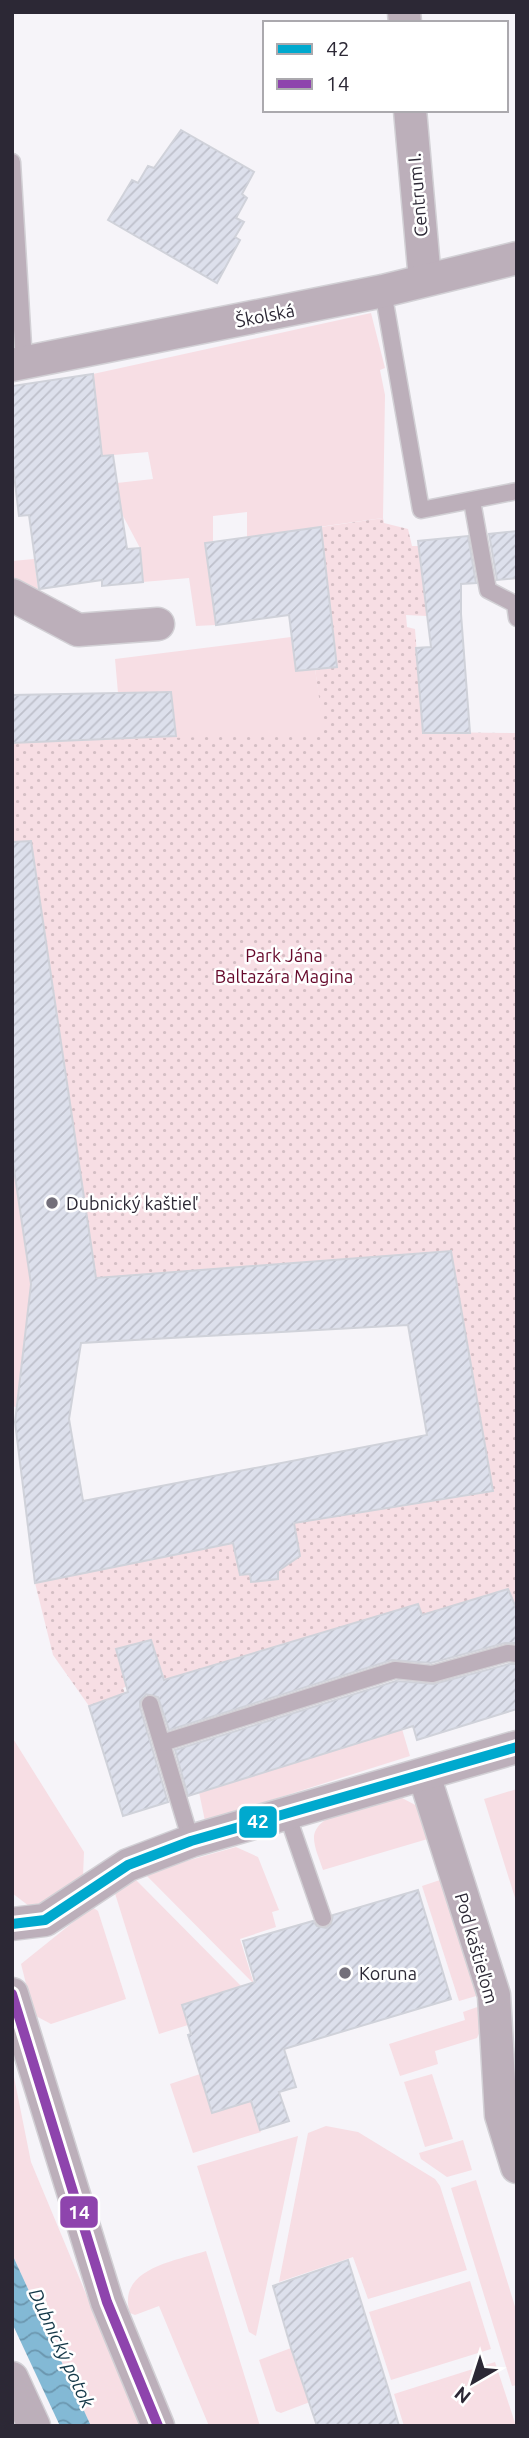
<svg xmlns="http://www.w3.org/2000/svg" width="529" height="2438" font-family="Ubuntu,sans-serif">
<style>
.grass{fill:#f7dee4}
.park{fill:url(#park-dots)}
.water{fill:url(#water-waves)}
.building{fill:url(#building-hatch);stroke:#d0d2da;stroke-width:2;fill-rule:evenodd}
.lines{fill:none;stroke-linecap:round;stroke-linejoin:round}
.service-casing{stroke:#d2d0d5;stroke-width:19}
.minor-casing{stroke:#d2d0d5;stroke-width:35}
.service{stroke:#bcafba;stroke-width:16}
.minor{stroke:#bcafba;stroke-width:32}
.bus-1-casing{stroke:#fff;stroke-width:16}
.bus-2-casing{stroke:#fff;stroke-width:16}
.bus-1{stroke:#00a9ce;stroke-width:10}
.bus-2{stroke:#8e44ad;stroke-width:10}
.poi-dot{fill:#736f7a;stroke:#fff;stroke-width:2.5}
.labels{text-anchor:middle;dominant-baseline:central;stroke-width:5;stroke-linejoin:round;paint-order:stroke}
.street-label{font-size:18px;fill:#2c2835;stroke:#fff}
.park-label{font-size:18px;fill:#66092b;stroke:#fff}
.poi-label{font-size:18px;fill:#2c2835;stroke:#fff;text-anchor:start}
.water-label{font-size:19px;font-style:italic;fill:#143848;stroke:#fff}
.line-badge{stroke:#fff;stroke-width:2.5}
.badge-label{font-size:19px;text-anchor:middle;font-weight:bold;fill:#fff}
</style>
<defs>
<pattern id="park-dots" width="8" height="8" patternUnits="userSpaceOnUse" patternTransform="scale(1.75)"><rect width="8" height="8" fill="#f7dee4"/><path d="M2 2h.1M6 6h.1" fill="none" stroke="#d4bec4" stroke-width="1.8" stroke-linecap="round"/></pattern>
<pattern id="water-waves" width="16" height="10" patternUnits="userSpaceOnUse" patternTransform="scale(1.75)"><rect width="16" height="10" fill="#83b9d5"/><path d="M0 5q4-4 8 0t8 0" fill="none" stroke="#6b96ae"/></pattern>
<pattern id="building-hatch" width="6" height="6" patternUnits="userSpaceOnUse" patternTransform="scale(1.75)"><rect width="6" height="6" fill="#dde0ec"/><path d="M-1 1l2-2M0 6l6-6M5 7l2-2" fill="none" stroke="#bec0cb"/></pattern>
</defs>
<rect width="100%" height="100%" fill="#f6f4f9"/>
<g class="grass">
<polygon points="371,313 385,368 380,370 385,395 383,518 247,537 247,512 213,516 213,541 205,543 216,625 196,626 189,578 143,582 140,548 122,514 117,483 153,479 148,452 102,456 93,374"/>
<polygon points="34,559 38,589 12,582 12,561"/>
<polygon points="291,637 296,671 315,669 325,733 517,733 517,755 12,743 175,736 171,692 118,693 115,659"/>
<polygon points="12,1156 31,1284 16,1407 12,1406"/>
<polygon points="402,1729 410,1756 205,1821 199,1792"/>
<polygon points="12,1737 84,1852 83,1876 44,1905 29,1906 12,1893"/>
<polygon points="517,1789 517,1901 516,1901 484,1799"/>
<path d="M 402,1798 L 421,1808 L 431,1838 L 323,1870 C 320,1860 314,1848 314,1838 C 315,1809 379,1804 402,1798 Z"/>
<polygon points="236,1847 258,1857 279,1910 272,1912 276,1927 240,1939 254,1984 144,1873"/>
<polygon points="446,1878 483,1994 459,2001 422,1886"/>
<polygon points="136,1880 242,1987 188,2025 159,2034 113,1887"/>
<polygon points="92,1907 98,1911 126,1999 51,2024 34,2015 21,1964"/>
<polygon points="483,2005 484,2023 477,2038 435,2051 438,2064 400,2076 389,2044 465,2020 463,2012"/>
<polygon points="12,2067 31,2162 141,2426 91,2426 12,2254"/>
<polygon points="200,2074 212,2112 251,2101 261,2132 193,2153 170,2084"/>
<polygon points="432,2074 453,2139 425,2147 404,2082"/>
<polygon points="326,2126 358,2132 435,2179 440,2186 467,2270 368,2299 353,2257 279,2282 308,2133"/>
<polygon points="298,2136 256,2336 249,2332 197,2166"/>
<polygon points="463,2140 472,2170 447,2177 421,2159 419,2153"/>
<polygon points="476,2180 517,2313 517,2385 512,2386 451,2188"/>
<path d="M 206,2251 L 260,2426 L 209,2426 L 159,2306 L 135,2315 L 130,2313 C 116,2269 175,2261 206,2251 Z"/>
<polygon points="470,2281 491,2349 391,2380 369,2312"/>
<polygon points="291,2348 310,2402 281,2413 276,2411 259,2360"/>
<polygon points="495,2362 516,2426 404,2426 394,2394"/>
</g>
<polygon class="park" points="383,518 384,523 408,529 412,546 419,546 427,616 406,615 407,627 415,629 423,732 517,733 517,1603 514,1604 508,1589 422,1615 417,1604 165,1680 151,1640 116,1649 127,1686 123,1688 125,1693 89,1706 53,1655 35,1583 233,1543 240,1575 250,1574 251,1582 278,1579 278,1571 299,1556 294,1523 492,1491 450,1251 96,1278 12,863 12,743 324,733 315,669 337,666 321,527"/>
<polygon class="water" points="12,2254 91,2426 60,2426 12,2323"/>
<g class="building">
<polygon points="181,130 254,172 242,194 247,198 236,218 244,222 235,237 240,240 217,283 108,220 132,180 138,183 148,166 154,168"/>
<polygon points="93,374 102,456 113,455 127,549 140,548 143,582 102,586 102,580 39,589 29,515 19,516 13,466 12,386"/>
<polygon points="321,527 337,667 296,671 289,615 216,625 205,543"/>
<polygon points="517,531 517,578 497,580 489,534"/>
<polygon points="468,536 476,583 461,584 461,614 470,733 423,733 416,648 431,647 418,541"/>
<polygon points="171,692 176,736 12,743 12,695"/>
<path d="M 31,841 L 96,1278 L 451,1251 L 493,1491 L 294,1523 L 300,1556 L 278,1571 L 278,1579 L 251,1582 L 250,1574 L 240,1575 L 233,1543 L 35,1583 L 15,1422 L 31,1284 L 12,1156 L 12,842 ZM 408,1325 L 427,1435 L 83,1501 L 69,1419 L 81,1343 Z"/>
<polygon points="508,1589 517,1610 517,1643 505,1643 431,1663 392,1660 169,1730 158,1697 146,1694 140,1701 140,1707 168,1802 123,1816 89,1706 128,1692 116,1649 151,1640 164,1680 418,1604 422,1615"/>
<polygon points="509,1664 517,1664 517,1709 417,1740 413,1726 188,1796 175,1750 396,1681 434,1684"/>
<polygon points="418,1890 451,1999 284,2049 296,2087 279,2092 289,2121 260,2130 251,2101 212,2113 188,2035 191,2034 182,2005 255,1982 243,1941 313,1921 317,1926 326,1928 331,1924 333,1915"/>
<polygon points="348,2260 388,2388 399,2426 317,2426 291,2348 273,2286"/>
</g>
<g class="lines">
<g class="service-casing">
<g id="service">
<polyline points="12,162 24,363"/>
<polyline points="383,291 421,510 517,491"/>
<polyline points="472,501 488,590 515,604 517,618"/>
<polyline points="150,1704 191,1841"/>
<polyline points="162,1743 395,1670 432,1674 508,1653 517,1654"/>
<polyline points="287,1814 323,1918"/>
</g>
</g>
<g class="minor-casing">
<g id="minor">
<polyline points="404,12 405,23"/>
<polyline points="410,110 425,280"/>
<polyline points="12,365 383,291 517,258"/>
<polyline points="12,595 78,630 158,624"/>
<polyline points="424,1775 494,1995 501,2115 517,2167"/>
<polyline points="12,1924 45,1920 128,1865 191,1841 517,1747"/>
<polyline points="12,1994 107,2302 158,2426"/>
<polyline points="12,2378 34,2426"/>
</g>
</g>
<use href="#service" class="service"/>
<use href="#minor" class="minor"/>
<g class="bus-1-casing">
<polyline id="bus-1" points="12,1924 45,1920 128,1865 191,1841 517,1747"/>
</g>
<g class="bus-2-casing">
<polyline id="bus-2" points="12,1994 107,2302 158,2426"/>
</g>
<use href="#bus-1" class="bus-1"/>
<use href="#bus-2" class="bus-2"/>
</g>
<g class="poi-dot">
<circle cx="52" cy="1203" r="7"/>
<circle cx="345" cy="1973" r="7"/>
</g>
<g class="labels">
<g class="street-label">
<text transform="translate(417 195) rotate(-95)">Centrum I.</text>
<text transform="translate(265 315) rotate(-11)">Školská</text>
<text transform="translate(477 1948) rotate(74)">Pod kaštieľom</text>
</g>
<g class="park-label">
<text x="284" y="955">Park Jána<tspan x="284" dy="21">Baltazára Magina</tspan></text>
</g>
<g class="poi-label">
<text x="66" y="1203">Dubnický kaštieľ</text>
<text x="359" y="1973">Koruna</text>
</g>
<g class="water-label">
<text transform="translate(62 2348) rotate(65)">Dubnický potok</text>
</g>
</g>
<g class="line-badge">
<rect x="238" y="1805" width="40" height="34" rx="7" fill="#00a9ce"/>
<rect x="59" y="2195" width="40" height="34" rx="7" fill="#8e44ad"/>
</g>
<g class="badge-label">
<text x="258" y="1828">42</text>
<text x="79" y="2219">14</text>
</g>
<rect width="529" height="2438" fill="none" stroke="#2c2835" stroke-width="28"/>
<rect x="263" y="21" width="245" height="91" fill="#ffffff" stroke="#aba9ae" stroke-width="2"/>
<rect x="277" y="44" width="35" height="10" fill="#00a9ce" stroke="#aba9ae" stroke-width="2"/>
<text x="326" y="56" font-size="21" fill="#2c2835">42</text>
<rect x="277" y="79" width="35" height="10" fill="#8e44ad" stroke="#aba9ae" stroke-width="2"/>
<text x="326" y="91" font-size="21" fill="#2c2835">14</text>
<g transform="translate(473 2382) rotate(219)" stroke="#ffffff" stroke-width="5" paint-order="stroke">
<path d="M0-5L12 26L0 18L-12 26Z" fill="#2c2835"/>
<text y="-10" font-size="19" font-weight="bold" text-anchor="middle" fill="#2c2835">N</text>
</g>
</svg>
